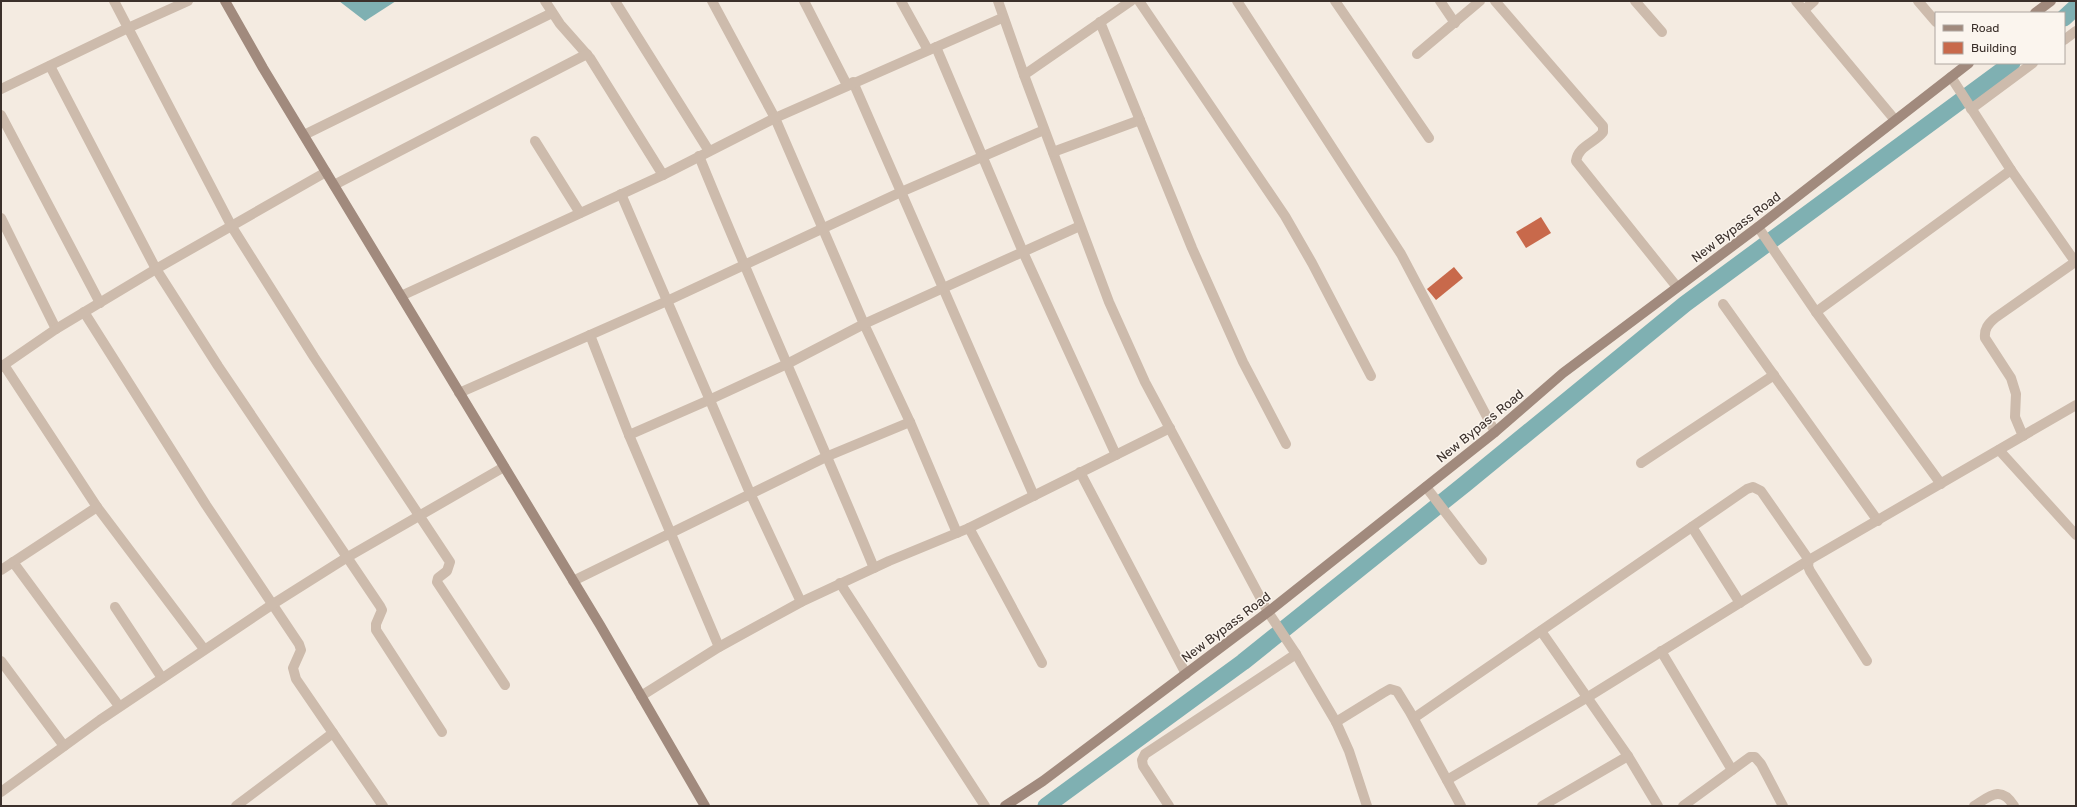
<svg xmlns="http://www.w3.org/2000/svg" width="2077" height="807" font-family="Rubik,sans-serif">
<style>
.water{fill:#7fb0b2}
.lines{fill:none;stroke-linecap:round;stroke-linejoin:round}
.canal{stroke:#7fb0b2;stroke-width:17}
.building{fill:#c8694b}
.street{stroke:#cdbbac;stroke-width:10}
.secondary{stroke:#a18a7d;stroke-width:10}
.labels{text-anchor:middle;dominant-baseline:central;stroke-width:3;stroke-linejoin:round;paint-order:stroke}
.street-label{font-size:13px;fill:#3b302b;stroke:#fbf5ee}
</style>
<rect width="100%" height="100%" fill="#f4ebe1"/>
<polygon class="water" points="339,1 396,1 365,21"/>
<g class="lines">
<g class="canal">
<polyline points="2064,18 2076,7"/>
<polyline points="1046,806 1243,662 1465,484 1685,304 2012,63"/>
</g>
</g>
<g class="building">
<polygon points="1541,217 1551,233 1526,248 1516,232"/>
<polygon points="1454,267 1463,278 1436,300 1427,289"/>
</g>
<g class="lines">
<g class="street">
<polyline points="114,1 232,227 314,357 450,562 447,571 438,578 437,582 505,685"/>
<polyline points="545,1 560,24 590,58 663,175"/>
<polyline points="615,1 709,151"/>
<polyline points="712,1 775,118 864,324 910,422 957,533"/>
<polyline points="804,1 847,85"/>
<polyline points="901,1 928,50"/>
<polyline points="998,1 1024,75 1109,302 1145,382 1268,612 1296,654 1336,722 1349,751 1367,806"/>
<polyline points="1139,1 1285,216 1312,263 1371,376"/>
<polyline points="1237,1 1401,254 1495,432"/>
<polyline points="1335,1 1429,138"/>
<polyline points="1440,1 1455,23"/>
<path d="M 1495,1 L 1603,126 L 1603,132 C 1595,143 1578,146 1576,161 L 1677,287"/>
<polyline points="1635,1 1662,32"/>
<polyline points="1796,1 1895,120"/>
<polyline points="1918,1 1936,22"/>
<polyline points="1804,10 1814,1"/>
<polyline points="1100,22 1192,248 1243,362 1286,444"/>
<polyline points="2064,40 2076,31"/>
<polyline points="936,47 1023,252 1116,455"/>
<polyline points="1417,54 1480,1"/>
<polyline points="50,66 156,269 218,366 380,606 382,610 376,624 376,630 442,732"/>
<polyline points="1024,75 1131,1"/>
<polyline points="1951,77 2011,170 2076,263"/>
<polyline points="853,82 1034,496"/>
<polyline points="1,89 128,28 188,1"/>
<polyline points="1971,109 2033,63"/>
<polyline points="1,115 100,303"/>
<polyline points="304,135 552,13"/>
<polyline points="535,141 580,213"/>
<polyline points="1053,152 1140,120"/>
<path d="M 699,156 C 755,294 817,430 874,568"/>
<polyline points="334,185 587,54"/>
<polyline points="621,194 750,493 801,602"/>
<polyline points="1,218 56,329"/>
<polyline points="1758,227 1816,312 1941,484"/>
<polyline points="401,296 663,175 775,118 1002,18"/>
<polyline points="1723,304 1878,521"/>
<polyline points="84,312 206,505 299,644 301,650 293,668 296,679 383,806"/>
<polyline points="1816,312 2011,170"/>
<polyline points="590,335 629,435 719,647"/>
<polyline points="4,365 97,507 204,649"/>
<polyline points="1,367 56,329 156,269 326,172"/>
<polyline points="459,393 667,301 901,192 1044,130"/>
<polyline points="629,435 709,400 787,364 864,324 1080,226"/>
<path d="M 2023,436 L 2015,417 L 2016,394 L 2011,378 L 1985,338 C 1984,329 1988,324 1995,318 L 2075,262"/>
<polyline points="1999,450 2076,535"/>
<polyline points="1641,463 1774,375"/>
<polyline points="1080,472 1186,674"/>
<polyline points="1426,487 1482,560"/>
<polyline points="1692,527 1740,603"/>
<polyline points="969,528 1042,663"/>
<polyline points="13,562 119,706"/>
<polyline points="1,570 97,507"/>
<polyline points="573,581 828,456 910,422"/>
<polyline points="840,583 985,806"/>
<polyline points="115,607 162,678"/>
<polyline points="1541,631 1628,756 1658,806"/>
<polyline points="1661,651 1732,770"/>
<polyline points="1,661 64,746"/>
<polyline points="1867,661 1810,571 1808,566 1809,560 2076,405"/>
<polyline points="641,696 719,647 801,602 889,561 969,528 1170,428"/>
<polyline points="1414,718 1747,489 1753,487 1761,491 1809,560 1588,697 1447,780"/>
<polyline points="1336,722 1383,693 1390,689 1397,691 1410,712 1461,806"/>
<polyline points="1,792 100,720 273,604 346,558 504,467"/>
<polyline points="236,806 333,733"/>
<polyline points="1169,806 1143,766 1142,760 1145,754 1296,654"/>
<polyline points="1542,806 1628,756"/>
<polyline points="1683,806 1750,757 1755,757 1761,764 1783,806"/>
<path d="M 1974,806 C 1990,796 2001,785 2014,806"/>
</g>
<g class="secondary">
<polyline points="225,1 263,68 600,625 705,806"/>
<polyline points="2035,13 2051,1"/>
<polyline points="1005,806 1043,781 1268,612 1495,432 1563,373 1758,227 1969,63"/>
</g>
</g>
<g class="labels">
<g class="street-label">
<text transform="translate(1736 227) rotate(-37)">New Bypass Road</text>
<text transform="translate(1480 426) rotate(-39)">New Bypass Road</text>
<text transform="translate(1226 627) rotate(-37)">New Bypass Road</text>
</g>
</g>
<rect width="2077" height="807" fill="none" stroke="#3b302b" stroke-width="4"/>
<rect x="1935" y="12" width="130" height="52" fill="#fbf5ee" stroke="#aea6a0"/>
<rect x="1943" y="25" width="20" height="6" fill="#a18a7d" stroke="#aea6a0"/>
<text x="1971" y="32" font-size="12" fill="#3b302b">Road</text>
<rect x="1943" y="42" width="20" height="12" fill="#c8694b" stroke="#aea6a0"/>
<text x="1971" y="52" font-size="12" fill="#3b302b">Building</text>
</svg>
